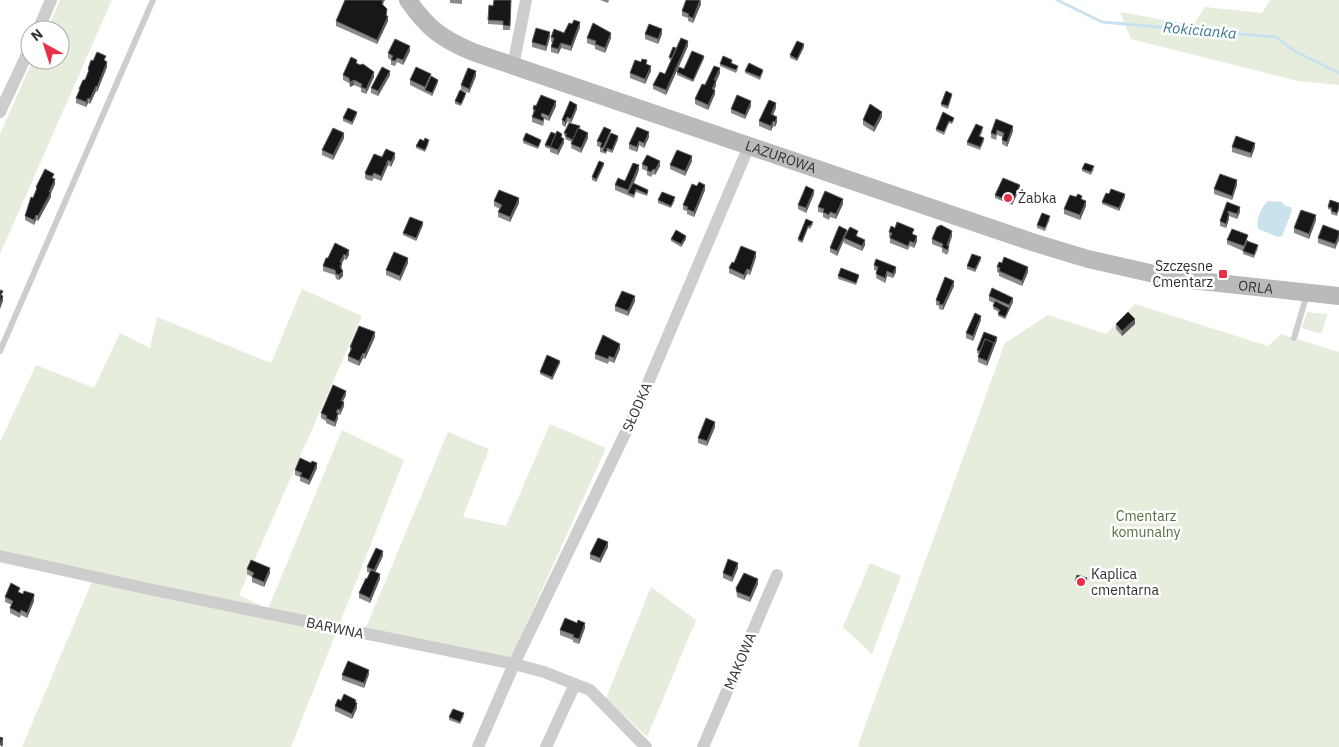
<svg xmlns="http://www.w3.org/2000/svg" width="1339" height="747" font-family="'IBM Plex Sans',sans-serif">
<style>
.green{fill:#e7eddd}
.water{fill:#c9e2ed}
.lines{fill:none;stroke-linecap:round;stroke-linejoin:round}
.stream{stroke:#c9e2ed;stroke-width:3}
.lane{stroke:#cdcdcd;stroke-width:6}
.street{stroke:#cdcdcd;stroke-width:12}
.secondary{stroke:#bababa;stroke-width:18}
.wall{fill:#8b8b8b}
.shaded-wall{fill:#5d5d5d}
.building{fill:#171717;stroke:#5d5d5d}
.poi-dot{fill:#e9304b;stroke:#fff;stroke-width:2}
.labels{text-anchor:middle;dominant-baseline:central;stroke-width:5;stroke-linejoin:round;paint-order:stroke}
.street-label{font-size:14px;fill:#303030;stroke:#fff}
.poi-label{font-size:14px;fill:#303030;stroke:#fff;text-anchor:start}
.park-label{font-size:14px;fill:#566d3c;stroke:#fff}
.water-label{font-size:15px;font-style:italic;fill:#3b7894;stroke:#fff}
</style>
<rect width="100%" height="100%" fill="#fff"/>
<g class="green">
<polygon points="60,0 112,0 0,254 0,134 33,60 60,60 60,30 47,30"/>
<polygon points="1270,0 1339,0 1339,85 1298,81 1131,39 1120,12 1193,25 1205,7 1262,13"/>
<polygon points="302,289 362,316 239,595 268,609 342,430 404,460 291,747 22,747 96,572 0,550 0,442 36,365 94,388 120,333 150,348 157,317 271,363"/>
<polygon points="1135,304 1268,346 1281,334 1339,352 1339,747 860,747 858,745 1005,343 1048,315 1106,334"/>
<polygon points="1307,312 1328,314 1321,334 1302,328"/>
<polygon points="550,424 606,448 511,658 365,630 448,432 489,449 463,517 506,526"/>
<polygon points="870,563 901,576 872,654 843,627"/>
<polygon points="651,587 696,620 647,737 606,698"/>
</g>
<path class="water" d="M 1268,201 L 1282,202 L 1285,206 L 1291,207 L 1292,211 L 1282,236 L 1278,237 L 1258,229 C 1256,219 1261,207 1268,201 Z"/>
<g class="lines">
<polyline class="stream" points="1057,0 1102,22 1276,37 1296,52 1339,73"/>
<g class="lane">
<polyline points="1294,338 1307,294"/>
<polyline points="0,351 153,0"/>
</g>
<g class="street">
<polyline points="38,30 51,0"/>
<polyline points="513,66 526,0"/>
<polyline points="0,112 30,48"/>
<polyline points="0,556 144,588 514,664 544,672 590,690 646,747"/>
<polyline points="478,747 514,664 636,411 749,146"/>
<polyline points="546,747 575,684"/>
<polyline points="703,747 777,575"/>
</g>
<path class="secondary" id="s1" d="M 408,0 C 427,28 442,39 473,52 L 1032,242 L 1088,259 L 1172,278 L 1339,296"/>
</g>
<g class="wall">
<polygon points="345,0 385,0 383,5 388,21 377,44 336,26 336,21"/>
<polygon points="450,0 462,0 462,4 450,3"/>
<polygon points="600,0 609,0 608,3"/>
<polygon points="701,0 701,4 693,23 688,21 688,18 682,16 682,11"/>
<polygon points="511,5 510,30 503,30 503,25 488,24 488,20"/>
<polygon points="580,27 571,51 561,48 558,54 551,52 551,47 553,42 551,42 551,37"/>
<polygon points="645,34 662,34 658,44 645,39"/>
<polygon points="550,37 546,51 532,47 532,42"/>
<polygon points="587,38 611,38 605,53 595,49 595,46 587,43"/>
<polygon points="688,46 666,95 653,89 653,85 665,74 671,60 669,59 669,57 676,48"/>
<polygon points="804,47 797,61 790,58 790,55"/>
<polygon points="410,51 403,65 397,62 395,66 391,65 391,60 388,58 388,53"/>
<polygon points="704,58 693,82 677,75 677,72"/>
<polygon points="106,61 107,67 97,92 96,91 90,104 88,103 86,107 76,103 76,98 79,92 79,89 85,80 88,74 88,69"/>
<polygon points="732,62 732,63 738,69 736,73 720,66 720,64"/>
<polygon points="357,64 374,77 366,94 361,92 361,88 354,85 350,87 349,83 343,80 343,75"/>
<polygon points="647,65 651,71 645,84 630,78 630,73"/>
<polygon points="745,71 763,72 760,80 745,73"/>
<polygon points="720,73 716,82 716,86 714,89 715,94 708,110 695,104 695,99 705,85"/>
<polygon points="390,75 378,96 371,93 371,88"/>
<polygon points="476,76 469,93 461,90 461,85"/>
<polygon points="410,80 438,82 432,96 410,85"/>
<polygon points="466,95 461,106 455,104 455,101"/>
<polygon points="952,96 948,109 941,106 941,104"/>
<polygon points="536,106 556,106 549,121 544,119 544,122 543,126 532,122 532,117 533,114 533,109"/>
<polygon points="751,106 745,119 731,113 731,109"/>
<polygon points="776,108 773,115 777,122 775,127 773,126 771,131 759,126 759,121"/>
<polygon points="577,109 571,123 567,122 565,127 562,125 562,120"/>
<polygon points="943,112 954,120 952,124 949,123 944,135 936,131 936,129"/>
<polygon points="357,114 352,125 343,121 343,118"/>
<polygon points="882,117 874,132 863,125 863,120"/>
<polygon points="996,119 1013,131 1007,147 1002,144 1002,140 1003,137 997,135 996,140 991,138 991,133"/>
<polygon points="580,128 580,129 588,138 581,153 571,148 572,142 565,139 566,136 564,135 564,133"/>
<polygon points="983,130 980,137 984,141 980,150 967,145 967,142"/>
<polygon points="611,133 618,139 612,153 607,151 606,154 600,152 600,147 597,146 597,141"/>
<polygon points="649,137 644,148 639,145 637,152 629,149 629,144"/>
<polygon points="344,138 333,160 322,155 322,150"/>
<polygon points="562,138 564,143 558,155 550,152 550,149 545,147 545,145"/>
<polygon points="523,140 541,142 538,149 523,143"/>
<polygon points="429,143 425,152 416,148 416,146"/>
<polygon points="1232,147 1255,147 1251,158 1232,152"/>
<polygon points="382,157 395,158 391,167 388,165 381,181 374,178 372,181 367,180 365,178 365,173"/>
<polygon points="692,161 685,176 670,169 670,165"/>
<polygon points="642,164 660,166 655,175 653,174 651,177 647,175 647,171 642,169"/>
<polygon points="604,165 596,182 592,180 592,177"/>
<polygon points="1082,169 1094,169 1091,175 1082,171"/>
<polygon points="639,170 634,183 648,192 647,196 636,192 634,198 615,190 615,185 625,181"/>
<polygon points="54,179 55,184 51,193 51,197 38,221 36,220 34,225 25,220 25,216 36,192 36,187"/>
<polygon points="1237,185 1232,200 1214,194 1214,189"/>
<polygon points="1020,188 1012,205 995,198 995,195"/>
<polygon points="705,190 694,217 687,214 687,211 683,210 683,205"/>
<polygon points="814,194 806,213 798,209 798,205"/>
<polygon points="1109,194 1125,197 1119,211 1102,204 1102,202"/>
<polygon points="658,200 675,200 671,208 658,203"/>
<polygon points="1082,200 1086,206 1080,220 1064,214 1064,209"/>
<polygon points="494,201 519,203 510,222 498,217 498,212 500,209 494,206"/>
<polygon points="1227,202 1240,212 1237,219 1229,216 1229,219 1226,228 1220,226 1220,221"/>
<polygon points="1339,203 1339,210 1337,216 1331,214 1331,210 1328,209 1328,207"/>
<polygon points="843,204 836,219 830,217 829,220 823,217 823,213 818,212 818,207"/>
<polygon points="806,219 813,224 810,229 808,228 802,243 798,241 798,239"/>
<polygon points="1050,219 1045,231 1037,228 1037,225"/>
<polygon points="1316,220 1309,239 1294,233 1294,228"/>
<polygon points="423,225 416,241 403,235 403,233"/>
<polygon points="1339,231 1335,249 1318,243 1318,238"/>
<polygon points="889,232 914,234 914,235 917,241 914,248 910,246 908,250 890,243 890,238 889,237"/>
<polygon points="847,233 858,236 865,245 862,251 844,243 844,240 837,256 830,252 830,248"/>
<polygon points="952,236 949,246 949,251 947,255 942,252 942,248 932,244 932,239"/>
<polygon points="671,239 686,239 681,247 671,241"/>
<polygon points="1227,240 1248,240 1248,241 1258,248 1254,258 1243,254 1243,251 1227,244"/>
<polygon points="335,243 349,255 346,260 344,259 342,263 342,268 341,269 343,276 339,280 336,279 335,275 323,271 323,266 328,258"/>
<polygon points="756,257 750,275 747,274 744,280 729,273 729,268"/>
<polygon points="981,259 975,272 967,269 967,266"/>
<polygon points="408,263 400,281 386,275 386,270"/>
<polygon points="874,265 896,272 893,278 887,276 885,283 876,278 877,271 874,270"/>
<polygon points="997,267 1028,272 1022,286 999,276 999,273 997,272"/>
<polygon points="838,276 859,277 856,285 838,279"/>
<polygon points="954,286 943,310 939,309 939,306 936,305 936,300"/>
<polygon points="989,296 1013,302 1005,319 998,316 999,312 993,309 994,303 989,301"/>
<polygon points="635,301 628,316 615,311 615,306"/>
<polygon points="981,320 973,341 966,338 966,333"/>
<polygon points="1116,324 1135,324 1122,336 1116,329"/>
<polygon points="375,337 365,359 363,358 359,366 348,361 348,356 350,352 350,347"/>
<polygon points="997,340 987,366 978,362 978,357 979,354 977,353 977,350"/>
<polygon points="620,349 614,363 609,361 608,364 595,359 595,354"/>
<polygon points="560,363 552,380 540,374 540,372"/>
<polygon points="346,395 343,401 344,406 340,415 338,415 338,418 335,427 326,423 326,421 321,418 321,413"/>
<polygon points="715,427 707,446 698,443 698,438"/>
<polygon points="317,468 309,485 300,481 300,477 295,475 295,470"/>
<polygon points="608,547 600,563 590,559 590,554"/>
<polygon points="383,556 375,572 380,579 370,603 359,598 359,593 370,573 367,572 367,567"/>
<polygon points="738,568 732,582 723,578 723,573"/>
<polygon points="247,569 270,573 264,587 252,582 252,577 247,574"/>
<polygon points="1087,580 1085,586 1075,583 1075,581"/>
<polygon points="758,584 750,602 737,597 736,588"/>
<polygon points="20,593 34,601 27,618 21,615 20,618 10,613 10,608 12,605 5,602 5,597"/>
<polygon points="585,628 579,644 573,642 573,640 560,635 560,630"/>
<polygon points="369,674 364,688 342,680 342,675"/>
<polygon points="341,701 357,708 352,719 335,711 335,706"/>
<polygon points="464,716 460,724 449,720 449,717"/>
</g>
<g class="shaded-wall">
<polygon points="700,0 701,4 693,23 693,18"/>
<polygon points="387,9 386,20 388,16 388,21 377,44 377,40"/>
<polygon points="580,22 580,27 571,51 571,46"/>
<polygon points="662,29 662,34 658,44 658,39"/>
<polygon points="550,32 550,37 546,51 546,46"/>
<polygon points="611,33 611,38 605,53 605,48"/>
<polygon points="688,41 688,46 666,95 666,90"/>
<polygon points="561,43 561,48 558,54 558,49"/>
<polygon points="804,44 804,47 797,61 797,59"/>
<polygon points="410,46 410,51 403,65 403,60"/>
<polygon points="704,56 704,58 693,82 693,80"/>
<polygon points="107,62 107,67 97,92 97,87"/>
<polygon points="651,66 651,71 645,84 645,79"/>
<polygon points="720,68 720,73 716,82 716,86 712,93 712,89 714,80"/>
<polygon points="390,71 390,75 378,96 378,91"/>
<polygon points="476,71 476,76 469,93 469,89"/>
<polygon points="374,72 374,77 366,94 366,89"/>
<polygon points="354,80 354,85 350,87 350,82"/>
<polygon points="438,80 438,82 432,96 432,93"/>
<polygon points="96,86 96,91 90,104 90,99"/>
<polygon points="715,90 715,94 708,110 708,105"/>
<polygon points="88,98 88,103 86,107 86,102"/>
<polygon points="556,101 556,106 549,121 549,116"/>
<polygon points="751,101 751,106 745,119 745,115"/>
<polygon points="776,103 776,108 771,119 771,114"/>
<polygon points="577,105 577,109 571,123 571,119"/>
<polygon points="357,112 357,114 352,125 352,122"/>
<polygon points="882,112 882,117 874,132 874,127"/>
<polygon points="567,117 567,122 565,127 565,122"/>
<polygon points="777,117 777,122 775,127 775,122"/>
<polygon points="773,121 773,126 771,131 771,126"/>
<polygon points="1013,126 1013,131 1007,147 1007,142"/>
<polygon points="649,132 649,137 644,148 644,143"/>
<polygon points="344,133 344,138 333,160 333,155"/>
<polygon points="588,133 588,138 581,153 581,148"/>
<polygon points="618,136 618,139 612,153 612,150"/>
<polygon points="564,139 564,143 558,155 558,150"/>
<polygon points="639,141 639,145 637,152 637,147"/>
<polygon points="1255,143 1255,147 1251,158 1251,153"/>
<polygon points="395,153 395,158 391,167 391,162"/>
<polygon points="692,156 692,161 685,176 685,171"/>
<polygon points="388,160 388,165 381,181 381,176"/>
<polygon points="660,161 660,166 655,175 655,170"/>
<polygon points="604,163 604,165 596,182 596,179"/>
<polygon points="639,165 639,170 629,193 628,193 628,195 628,190"/>
<polygon points="55,179 55,184 51,193 51,197 38,221 38,216"/>
<polygon points="1237,180 1237,185 1232,200 1232,196"/>
<polygon points="705,185 705,190 694,217 694,212"/>
<polygon points="1020,185 1020,188 1012,205 1012,203"/>
<polygon points="814,190 814,194 806,213 806,208"/>
<polygon points="1125,194 1125,197 1119,211 1119,208"/>
<polygon points="519,198 519,203 510,222 510,217"/>
<polygon points="843,199 843,204 836,219 836,214"/>
<polygon points="1086,201 1086,206 1080,220 1080,215"/>
<polygon points="1240,207 1240,212 1237,219 1237,214"/>
<polygon points="1229,214 1229,219 1226,228 1226,224"/>
<polygon points="36,215 36,220 34,225 34,220"/>
<polygon points="1316,215 1316,220 1309,239 1309,234"/>
<polygon points="423,222 423,225 416,241 416,238"/>
<polygon points="808,226 808,228 802,243 802,241"/>
<polygon points="847,230 847,234 844,238 844,240 837,256 837,251"/>
<polygon points="952,231 952,236 947,250 947,245"/>
<polygon points="1339,235 1339,240 1335,249 1335,244"/>
<polygon points="686,236 686,239 681,247 681,244"/>
<polygon points="917,236 917,241 914,248 914,243"/>
<polygon points="865,240 865,245 862,251 862,246"/>
<polygon points="349,250 349,255 346,260 346,256"/>
<polygon points="756,252 756,257 750,275 750,270"/>
<polygon points="344,254 344,259 340,267 340,262"/>
<polygon points="981,257 981,259 975,272 975,269"/>
<polygon points="408,258 408,263 400,281 400,276"/>
<polygon points="896,267 896,272 893,278 893,274"/>
<polygon points="1028,267 1028,272 1022,286 1022,281"/>
<polygon points="747,269 747,274 744,280 744,275"/>
<polygon points="343,271 343,276 339,280 339,275"/>
<polygon points="887,271 887,276 885,283 885,278"/>
<polygon points="954,281 954,286 943,310 943,305"/>
<polygon points="3,296 3,301 0,309 0,304"/>
<polygon points="635,296 635,301 628,316 628,311"/>
<polygon points="1013,298 1013,302 1005,319 1005,317"/>
<polygon points="981,316 981,320 973,341 973,336"/>
<polygon points="1135,319 1135,324 1122,336 1122,331"/>
<polygon points="375,332 375,337 365,359 365,354"/>
<polygon points="997,337 997,340 987,366 987,361"/>
<polygon points="620,344 620,349 614,363 614,358"/>
<polygon points="363,353 363,358 359,366 359,361"/>
<polygon points="560,361 560,363 552,380 552,377"/>
<polygon points="346,391 346,395 341,405 341,401"/>
<polygon points="344,402 344,406 340,415 340,410"/>
<polygon points="338,413 338,418 335,427 335,422"/>
<polygon points="715,422 715,427 707,446 707,441"/>
<polygon points="317,463 317,468 309,485 309,480"/>
<polygon points="608,542 608,547 600,563 600,558"/>
<polygon points="383,551 383,556 374,575 374,570"/>
<polygon points="738,563 738,568 732,582 732,577"/>
<polygon points="270,568 270,573 264,587 264,582"/>
<polygon points="380,574 380,579 370,603 370,598"/>
<polygon points="758,579 758,584 750,602 750,597"/>
<polygon points="34,596 34,601 27,618 27,613"/>
<polygon points="585,623 585,628 579,644 579,639"/>
<polygon points="369,670 369,674 364,688 364,683"/>
<polygon points="357,703 357,708 352,719 352,714"/>
<polygon points="3,738 3,745 2,747 0,745"/>
</g>
<g class="building">
<polygon points="345,0 383,0 382,4 387,9 386,16 388,16 377,40 336,21"/>
<polygon points="494,0 511,0 510,26 503,25 503,21 488,20 489,5 493,6"/>
<polygon points="686,0 700,0 693,18 688,16 689,14 682,11"/>
<polygon points="574,20 580,22 571,46 561,43 558,49 551,47 554,38 551,37 554,29 564,33 569,23 572,24"/>
<polygon points="593,23 611,33 605,48 595,44 596,41 587,38"/>
<polygon points="649,24 662,29 658,39 645,34"/>
<polygon points="536,28 550,32 546,46 532,42"/>
<polygon points="681,38 688,41 666,90 653,85 660,72 665,74"/>
<polygon points="395,39 410,46 403,60 397,58 395,61 391,60 393,56 388,53"/>
<polygon points="797,41 804,44 797,59 790,55"/>
<polygon points="673,47 676,48 672,58 669,57"/>
<polygon points="692,51 704,56 693,80 677,72 679,67 684,69"/>
<polygon points="97,52 106,56 104,60 107,62 97,87 96,86 90,99 88,98 86,102 76,98 80,89 79,89 83,80 85,80 89,70 88,69 91,60 93,61"/>
<polygon points="723,56 732,60 731,63 738,66 736,70 720,64"/>
<polygon points="351,57 357,60 356,63 360,65 363,64 374,72 366,89 361,87 362,84 354,80 350,82 349,78 343,75"/>
<polygon points="642,59 647,60 646,64 651,66 645,79 630,73 635,60 641,62"/>
<polygon points="749,63 763,70 760,77 745,71"/>
<polygon points="714,66 720,68 714,80 716,81 712,89 715,90 708,105 695,99 702,84 705,85"/>
<polygon points="382,67 390,71 378,91 371,88"/>
<polygon points="416,67 431,74 425,87 410,80"/>
<polygon points="468,68 476,71 469,89 461,85"/>
<polygon points="431,76 438,80 432,93 425,90"/>
<polygon points="460,90 466,93 461,104 455,101"/>
<polygon points="946,91 952,94 948,106 941,104"/>
<polygon points="541,95 556,101 549,116 542,113 541,116 544,118 543,121 532,117 535,110 533,109 534,105 536,106"/>
<polygon points="737,95 751,101 745,115 731,109"/>
<polygon points="769,100 776,103 771,114 777,117 775,122 773,121 771,126 759,121"/>
<polygon points="570,101 577,105 571,119 567,117 565,122 562,120"/>
<polygon points="870,104 882,112 874,127 863,120"/>
<polygon points="348,108 357,112 352,122 343,118"/>
<polygon points="943,112 954,118 952,122 949,121 944,132 936,129"/>
<polygon points="996,119 1013,126 1007,142 1002,140 1004,133 997,130 996,135 991,133"/>
<polygon points="569,123 580,126 573,140 565,136 567,134 564,133"/>
<polygon points="976,124 983,127 979,136 984,138 980,147 967,142"/>
<polygon points="604,127 611,130 603,148 600,147 602,143 597,141"/>
<polygon points="637,127 649,132 644,143 639,141 637,147 629,144"/>
<polygon points="333,128 344,133 333,155 322,150"/>
<polygon points="578,128 588,133 581,148 571,144"/>
<polygon points="557,131 562,134 561,137 564,139 558,150 550,147"/>
<polygon points="551,132 556,134 550,147 551,147 545,145"/>
<polygon points="526,133 541,140 538,147 523,140"/>
<polygon points="611,133 618,136 612,150 607,148 606,152 603,151"/>
<polygon points="1236,136 1255,143 1251,153 1232,147"/>
<polygon points="425,138 429,140 425,150 416,146 420,139 424,141"/>
<polygon points="386,149 395,153 391,162 388,160 381,176 374,173 372,176 367,175 365,173 374,154 382,157"/>
<polygon points="677,150 692,156 685,171 670,165"/>
<polygon points="647,155 660,161 655,170 653,169 651,172 647,170 648,167 642,164"/>
<polygon points="599,161 604,163 596,179 592,177"/>
<polygon points="633,163 639,165 628,190 615,185 618,178 625,181"/>
<polygon points="1085,163 1094,166 1091,172 1082,169"/>
<polygon points="45,169 54,174 52,178 55,179 49,192 51,192 38,216 36,215 34,220 25,216 31,197 33,198 37,188 36,187"/>
<polygon points="1220,174 1237,180 1232,196 1214,189"/>
<polygon points="1003,178 1020,185 1012,203 995,195"/>
<polygon points="699,182 705,185 694,212 687,209 688,207 683,205 692,184 697,186"/>
<polygon points="633,183 648,190 647,194 636,189 634,195 628,193"/>
<polygon points="806,186 814,190 806,208 798,205"/>
<polygon points="1111,189 1125,194 1119,208 1102,202 1106,193 1109,194"/>
<polygon points="499,190 519,198 510,217 498,212 502,205 494,201"/>
<polygon points="825,191 843,199 836,214 830,212 829,215 823,212 824,209 818,207"/>
<polygon points="662,192 675,197 671,206 658,200"/>
<polygon points="1078,194 1082,196 1081,199 1086,201 1080,215 1064,209 1070,195 1076,197"/>
<polygon points="1330,200 1339,203 1339,207 1337,213 1331,211 1332,208 1328,207"/>
<polygon points="1227,202 1240,207 1237,214 1228,211 1228,213 1229,214 1226,224 1220,221"/>
<polygon points="1301,210 1316,215 1309,234 1294,228"/>
<polygon points="1042,213 1050,216 1045,228 1037,225"/>
<polygon points="410,217 423,222 416,238 403,233"/>
<polygon points="806,219 813,222 810,226 808,226 802,241 798,239"/>
<polygon points="897,222 914,229 912,234 917,236 914,243 910,241 908,246 890,238 892,233 889,232 891,226 895,228"/>
<polygon points="941,225 952,231 947,245 949,246 947,250 942,247 943,244 932,239 937,227"/>
<polygon points="1323,225 1339,231 1339,235 1335,244 1318,238"/>
<polygon points="839,226 847,230 837,251 830,248"/>
<polygon points="850,227 858,231 856,236 865,240 862,246 844,238"/>
<polygon points="1232,229 1248,235 1244,246 1227,240"/>
<polygon points="676,230 686,236 681,244 671,239"/>
<polygon points="1247,241 1258,245 1254,255 1243,251"/>
<polygon points="335,243 349,250 346,256 344,254 340,262 342,263 340,267 343,271 339,275 336,274 335,270 323,266 326,258 328,258"/>
<polygon points="741,246 756,252 750,270 747,269 744,275 729,268 732,262 734,263"/>
<polygon points="394,252 408,258 400,276 386,270"/>
<polygon points="972,254 981,257 975,269 967,266"/>
<polygon points="1004,257 1028,267 1022,281 999,271 1000,268 997,267 999,262 1002,263"/>
<polygon points="876,259 896,267 893,274 887,271 885,278 876,274 878,267 874,265"/>
<polygon points="841,268 859,275 856,283 838,276"/>
<polygon points="945,277 954,281 943,305 939,304 940,302 936,300"/>
<polygon points="992,288 1013,298 1009,305 989,296"/>
<polygon points="0,290 3,291 1,295 3,296 0,304"/>
<polygon points="622,291 635,296 628,311 615,306"/>
<polygon points="995,301 1009,308 1005,317 998,314 1000,310 993,306"/>
<polygon points="1128,312 1135,319 1122,331 1116,324"/>
<polygon points="975,313 981,316 973,336 966,333"/>
<polygon points="359,326 375,332 365,354 363,353 359,361 348,356 352,348 350,347"/>
<polygon points="984,332 997,337 994,345 994,343 985,339 980,351 977,350"/>
<polygon points="603,335 620,344 614,358 609,356 608,359 595,354"/>
<polygon points="985,339 994,343 987,361 978,357"/>
<polygon points="547,355 560,361 552,377 540,372"/>
<polygon points="333,385 346,391 341,401 344,402 340,410 338,409 336,412 338,413 335,422 326,418 327,416 321,413"/>
<polygon points="706,418 715,422 707,441 698,438"/>
<polygon points="300,458 311,463 312,461 317,463 309,480 300,476 302,473 295,470"/>
<polygon points="598,538 608,542 600,558 590,554"/>
<polygon points="376,548 383,551 374,570 367,567"/>
<polygon points="728,559 738,563 732,577 723,573"/>
<polygon points="251,560 270,568 264,582 252,577 254,573 247,569"/>
<polygon points="371,570 380,574 370,598 359,593 366,578 367,579"/>
<polygon points="744,573 758,579 750,597 737,592 736,588"/>
<polygon points="1077,575 1087,578 1085,584 1075,581"/>
<polygon points="11,583 20,588 18,592 23,594 24,591 34,594 34,596 27,613 21,610 20,613 10,608 13,601 5,597"/>
<polygon points="565,618 577,623 578,620 585,623 579,639 573,637 574,635 560,630"/>
<polygon points="348,661 369,670 364,683 342,675"/>
<polygon points="344,694 356,700 355,702 357,703 352,714 335,706 338,699 341,701"/>
<polygon points="453,709 464,713 460,722 449,717"/>
<polygon points="0,737 3,738 0,745"/>
</g>
<g class="poi-dot">
<circle cx="1008" cy="198" r="5"/>
<rect x="1218" y="269" width="10" height="10" rx="2.5"/>
<circle cx="1081" cy="582" r="5"/>
</g>
<g class="labels">
<g class="street-label">
<text stroke="none"><textPath href="#s1" startOffset="410">LAZUROWA</textPath></text>
<text stroke="none"><textPath href="#s1" startOffset="904">ORLA</textPath></text>
<text transform="translate(637 407) rotate(-66)">SŁODKA</text>
<text transform="translate(335 628) rotate(12)">BARWNA</text>
<text transform="translate(740 661) rotate(-67)">MAKOWA</text>
</g>
<g class="poi-label">
<text x="1018" y="198">Żabka</text>
<text x="1213" y="266" text-anchor="end">Szczęsne<tspan x="1213" dy="16">Cmentarz</tspan></text>
<text x="1091" y="574">Kaplica<tspan x="1091" dy="16">cmentarna</tspan></text>
</g>
<g class="park-label">
<text x="1146" y="516">Cmentarz<tspan x="1146" dy="16">komunalny</tspan></text>
</g>
<g class="water-label">
<text transform="translate(1200 30) rotate(5)">Rokicianka</text>
</g>
</g>
<g transform="translate(45 45) rotate(321)"><circle r="24" fill="#ffffff" stroke="#acacac"/>
<path d="M0-4L9 19L0 12L-9 19Z" fill="#e9304b"/>
<text y="-8" font-size="14" font-weight="bold" text-anchor="middle" fill="#303030">N</text>
</g>
</svg>
